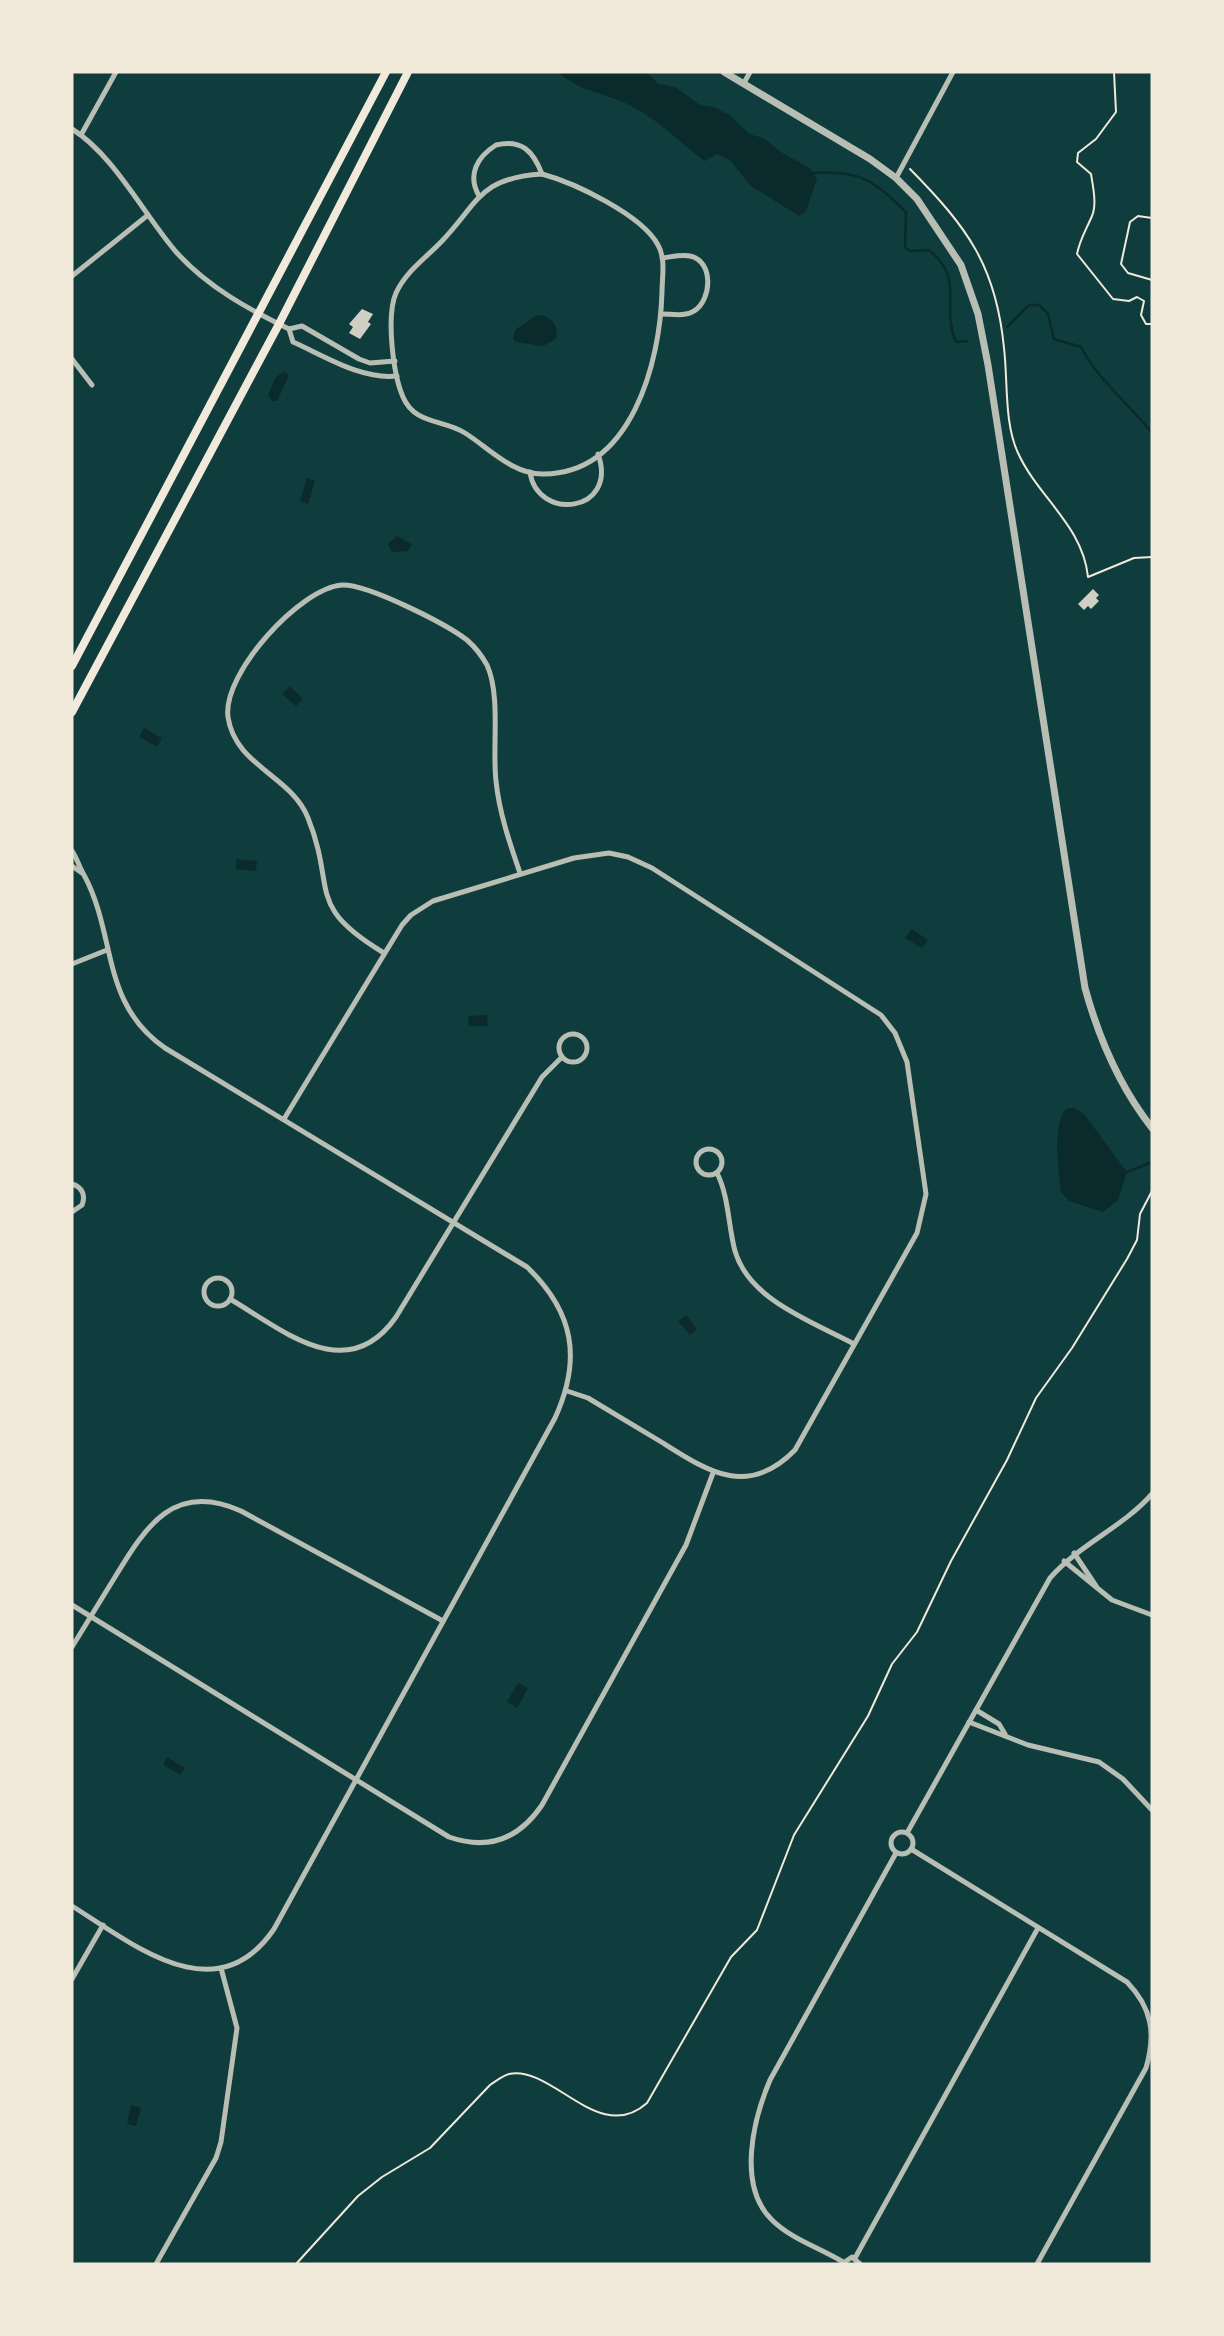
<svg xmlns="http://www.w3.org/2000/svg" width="1224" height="2336" font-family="Commissioner,sans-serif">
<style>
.water{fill:#0a2a2b}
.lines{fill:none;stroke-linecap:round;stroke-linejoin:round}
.stream{stroke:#0a2a2b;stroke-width:2.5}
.building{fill:#cfcfc3}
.path{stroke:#f1e9da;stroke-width:2}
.minor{stroke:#b8beb3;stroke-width:5}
.tertiary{stroke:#b8beb3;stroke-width:7}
.secondary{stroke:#f1e9da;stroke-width:8}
</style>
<rect width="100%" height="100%" fill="#0f3d3e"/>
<g class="water">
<path d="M 558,72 L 646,72 L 659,84 L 675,87 L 700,105 L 713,107 L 730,115 L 749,134 L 763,138 L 784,154 L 810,168 L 817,179 L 806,211 L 799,216 L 751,186 L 730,160 L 717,154 L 705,161 C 681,144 661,122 635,108 C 610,93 580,93 558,72 Z"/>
<path d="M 537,315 C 551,315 559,325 556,339 L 543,346 L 516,342 L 513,339 L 515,330 Z"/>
<polygon points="283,372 289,375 277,401 272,401 268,395 276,377"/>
<polygon points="307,478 315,481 308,504 300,501"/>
<polygon points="397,536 412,544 408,551 392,552 388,544"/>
<polygon points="290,686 303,699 296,706 282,694"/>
<polygon points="144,728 162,738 157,747 139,737"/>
<polygon points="236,859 257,861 256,871 236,869"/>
<polygon points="912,929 928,940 922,948 905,938"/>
<polygon points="487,1015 488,1026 469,1026 468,1016"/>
<path d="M 1067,1108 L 1074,1108 L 1084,1114 L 1127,1172 L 1118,1200 L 1103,1212 L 1069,1201 L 1061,1192 C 1059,1171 1051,1124 1067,1108 Z"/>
<polygon points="686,1315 697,1329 690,1335 678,1321"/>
<polygon points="518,1683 528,1688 517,1708 507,1702"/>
<polygon points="167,1757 185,1768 180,1775 163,1765"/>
<polygon points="131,2105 141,2108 136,2126 127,2124"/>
</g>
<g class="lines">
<g class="stream">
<path d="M 813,173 C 860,170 873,180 906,212 L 905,248 L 911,251 L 929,250 C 966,280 940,306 956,342 L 967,341"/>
<path d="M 1007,327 L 1029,305 L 1039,305 L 1048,314 L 1054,339 L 1081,347 C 1098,380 1129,404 1152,433"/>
<polyline points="1127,1172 1152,1162"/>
</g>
</g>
<g class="building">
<polygon points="362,309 373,314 368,322 371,324 360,339 349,333 353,327 349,324"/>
<polygon points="1093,589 1099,595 1096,598 1099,601 1091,609 1088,606 1084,610 1078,604"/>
</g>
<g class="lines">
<g class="path">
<path d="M 1114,72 L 1116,112 L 1096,139 L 1078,153 L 1077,162 L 1091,174 C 1093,187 1097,204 1092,216 C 1086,230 1080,239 1077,254 L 1113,299 L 1129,301 L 1137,297 L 1144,301 L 1141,315 L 1146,324 L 1152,324"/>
<path d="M 910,169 C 967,227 996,265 1004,348 C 1008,381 1004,423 1018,453 C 1038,497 1083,526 1088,577 L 1134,558 L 1152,557"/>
<polyline points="1152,218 1138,216 1130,222 1121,264 1128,273 1152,280"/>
<path d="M 296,2264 L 358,2196 L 382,2177 L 430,2148 L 490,2085 C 496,2081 502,2076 509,2074 C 553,2065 599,2146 647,2103 L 731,1957 L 757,1930 L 794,1835 L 868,1716 L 892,1664 L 917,1632 L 951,1561 L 1007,1460 L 1036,1398 L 1072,1348 L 1127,1259 L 1137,1240 L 1140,1214 L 1152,1191"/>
</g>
<g class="minor">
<polyline points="744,83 750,72"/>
<path d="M 72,129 C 114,155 144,215 177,253 C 208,287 248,309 289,329 L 302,326 L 359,359 L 370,363 L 395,361"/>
<polyline points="81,135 116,72"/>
<path d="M 542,174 C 575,183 642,215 658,245 C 666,259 662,277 662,292 C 660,362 632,473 544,474 C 513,475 489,448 465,433 C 443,419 415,425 403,397 C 393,374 386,316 396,293 C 406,271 426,258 442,241 C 479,202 479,178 542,174 Z"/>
<polyline points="896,178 953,72"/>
<path d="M 479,196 C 467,175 477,157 496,145 C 522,139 533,151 542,174"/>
<polyline points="72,276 148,215"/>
<path d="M 661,314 C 672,314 685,317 694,311 C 712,300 714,261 690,256 C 682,254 671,257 662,258"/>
<path d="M 289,329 L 293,342 C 325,356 361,380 397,376"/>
<polyline points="72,359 92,385"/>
<path d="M 530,472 C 537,522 619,513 598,454"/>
<path d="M 72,851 C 77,858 79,867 84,875 C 117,936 100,1003 165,1048 L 527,1267 C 574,1312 582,1359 555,1418 L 274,1929 C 216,2014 133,1944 72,1906"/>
<polyline points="72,866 82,873"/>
<path d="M 384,953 C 304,905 337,890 308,818 C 292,776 235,766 228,717 C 222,674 300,588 342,585 C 368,584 446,624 467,640 C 475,647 482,656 487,665 C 501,696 492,747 496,781 C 499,812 510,844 520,873"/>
<polyline points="72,964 107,950"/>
<circle cx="573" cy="1048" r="14"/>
<path d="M 284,1119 L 402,925 L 411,915 L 433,901 L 574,858 L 609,853 L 628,857 L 652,868 L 881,1015 L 895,1033 L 907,1062 L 926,1194 L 917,1233 L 795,1450 C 748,1498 709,1472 663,1443 C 638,1428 613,1413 588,1398 L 567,1391"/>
<circle cx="709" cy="1162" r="13"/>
<path d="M 717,1173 C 729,1197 728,1225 735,1251 C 749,1300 813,1322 854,1344"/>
<path d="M 72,1184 C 82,1187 86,1195 82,1205 L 72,1212"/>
<circle cx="218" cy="1292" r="14"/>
<path d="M 230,1299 C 283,1330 347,1387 396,1317 L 542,1077 L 562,1057"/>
<polyline points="1074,1553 1096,1586"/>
<polyline points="1064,1561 1112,1600 1152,1615"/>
<path d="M 72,1605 L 449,1837 C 489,1851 519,1839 542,1805 L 686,1545 L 713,1473"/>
<path d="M 72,1647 C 86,1624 100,1601 115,1577 C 146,1526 174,1481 241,1511 L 443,1621"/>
<polyline points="976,1710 999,1724 1005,1734"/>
<polyline points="969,1722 1028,1745 1099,1762 1123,1779 1152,1810"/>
<circle cx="902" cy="1843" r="11"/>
<path d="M 907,1833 L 1050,1578 C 1080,1544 1123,1527 1152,1494"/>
<path d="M 911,1849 L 1127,1982 C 1152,2008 1156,2033 1146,2068 L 1037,2264"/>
<polyline points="72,1979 103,1925"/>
<polyline points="855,2258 1038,1928"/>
<path d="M 843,2262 C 820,2248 791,2239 772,2220 C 737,2186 753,2120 770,2080 L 896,1853"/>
<polyline points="156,2264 216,2158 221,2142 237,2028 221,1968"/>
<polyline points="842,2264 852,2257 860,2264"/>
</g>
<path class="tertiary" d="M 724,72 L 870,159 L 896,178 L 917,199 L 961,265 L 978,314 L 988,365 L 1085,988 C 1099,1039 1119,1086 1152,1128"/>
<g class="secondary">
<polyline points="72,666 386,72"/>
<polyline points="72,712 279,324 408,72"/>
</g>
</g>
<rect width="1224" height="2336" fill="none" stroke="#f1e9da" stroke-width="147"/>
</svg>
